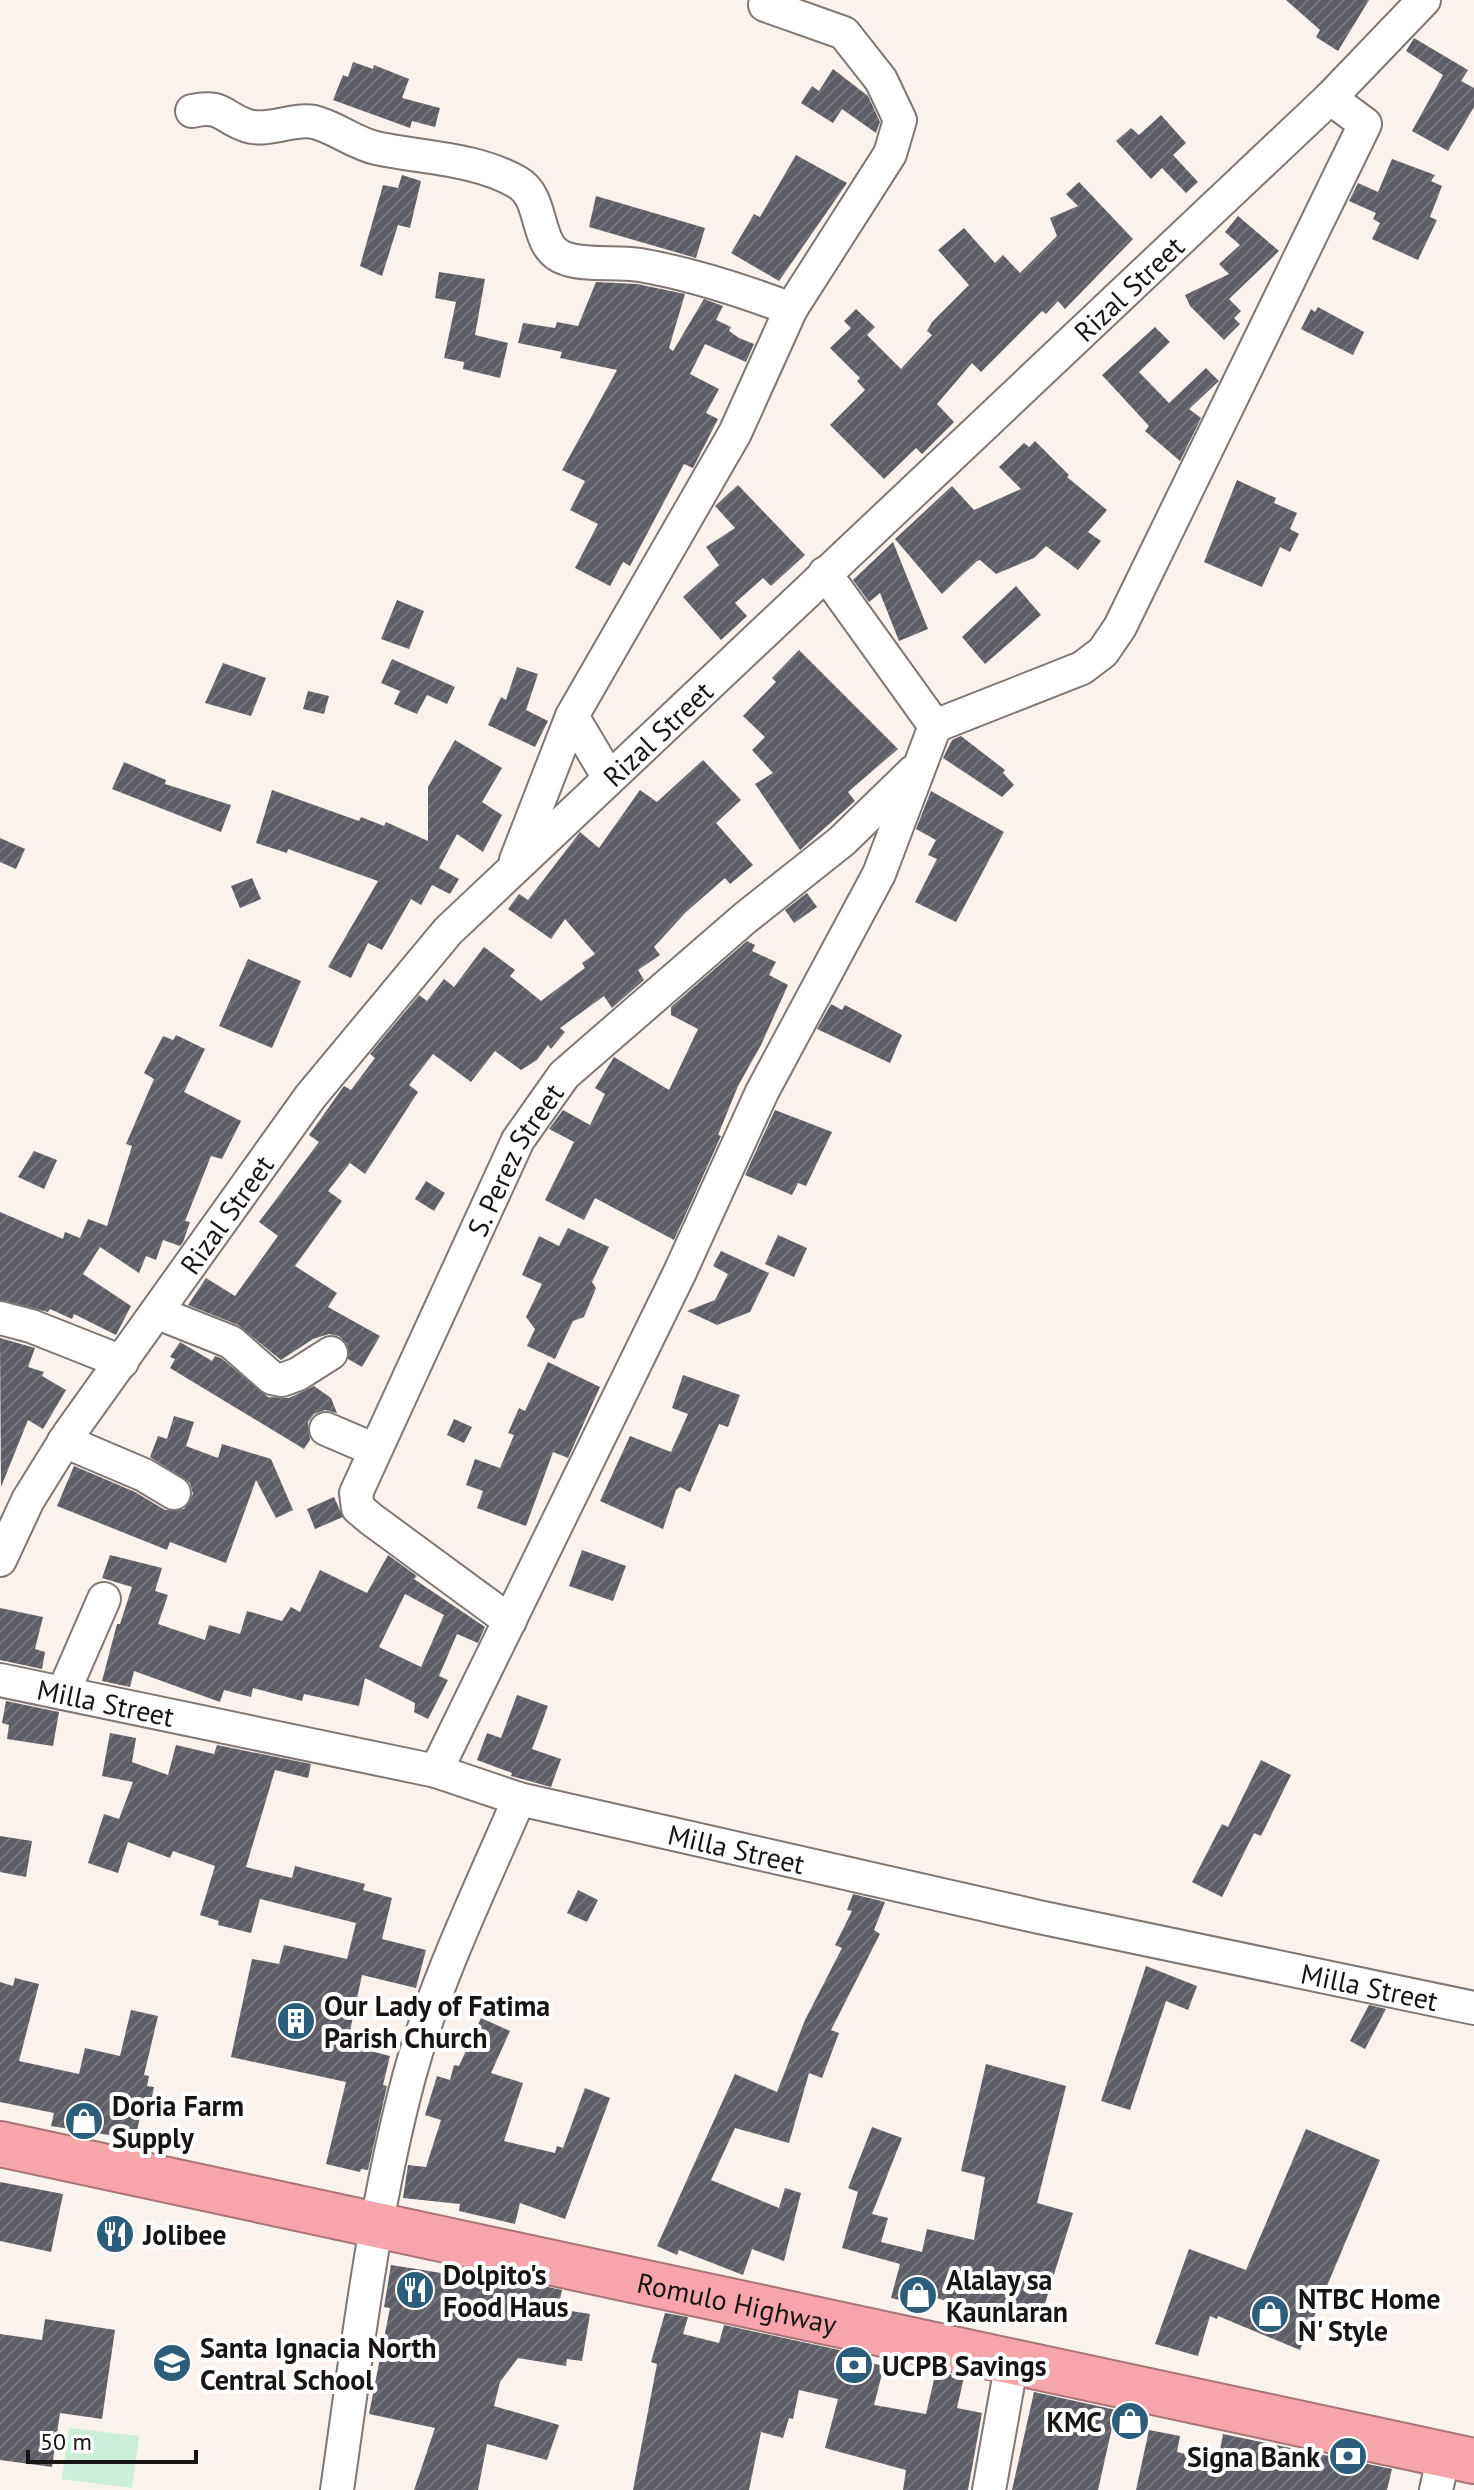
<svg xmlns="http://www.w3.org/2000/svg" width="1474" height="2490" font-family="'PT Sans',sans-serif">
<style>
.park{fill:#cbefd8}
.building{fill:url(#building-hatch);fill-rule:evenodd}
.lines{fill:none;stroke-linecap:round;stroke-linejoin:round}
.minor-casing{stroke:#7f7773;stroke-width:36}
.highway-casing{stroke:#a87375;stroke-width:48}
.minor{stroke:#fff;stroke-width:32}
.highway{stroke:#f6a6aa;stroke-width:44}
.labels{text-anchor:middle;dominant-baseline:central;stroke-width:8;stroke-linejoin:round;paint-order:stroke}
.street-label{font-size:28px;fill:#171413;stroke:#fff}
.poi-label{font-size:28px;font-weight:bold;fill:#171413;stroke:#fff;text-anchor:start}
</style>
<defs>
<pattern id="building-hatch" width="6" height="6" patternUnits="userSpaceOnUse" patternTransform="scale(2)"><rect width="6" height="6" fill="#5e5e66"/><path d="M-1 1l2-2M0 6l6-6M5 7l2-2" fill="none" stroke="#75747a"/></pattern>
</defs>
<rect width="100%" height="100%" fill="#faf2ed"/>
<polygon class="park" points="69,2428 139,2436 132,2488 62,2479"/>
<g class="building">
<polygon points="1286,0 1369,0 1338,51 1316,37 1320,30"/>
<polygon points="1414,38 1468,70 1461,81 1474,88 1474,107 1448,151 1412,131 1443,75 1406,51"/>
<polygon points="353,62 373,69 374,65 409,79 402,98 440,108 435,127 412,121 410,128 333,100 343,75 348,77"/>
<polygon points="833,69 868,96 880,122 876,133 842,109 833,123 801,103 812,86 819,91"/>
<polygon points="1161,115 1186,143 1173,155 1198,182 1186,193 1162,168 1151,179 1116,141 1131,128 1139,135"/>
<polygon points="796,155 847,183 779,281 731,253 754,214 760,217"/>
<polygon points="1392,159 1435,175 1431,181 1442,186 1430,217 1437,220 1418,260 1372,239 1380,223 1373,219 1376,213 1349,201 1358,183 1378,192"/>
<polygon points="402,175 421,181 410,228 398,225 382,276 360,266 383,185 398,188"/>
<polygon points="1079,182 1133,239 1065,309 1058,301 1046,314 1042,311 981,372 972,363 937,404 954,422 922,454 916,448 884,479 830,425 865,390 857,381 860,378 830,348 851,328 844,321 856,309 875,327 867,335 901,369 932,335 927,331 932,322 969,285 938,250 964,228 995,263 1003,255 1020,273 1057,236 1050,218 1078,206 1066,194"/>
<polygon points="596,196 705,228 696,258 589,227"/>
<polygon points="1238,216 1279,251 1229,299 1241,311 1234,318 1240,324 1224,340 1190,306 1185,295 1229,274 1219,264 1240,245 1225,232"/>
<polygon points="439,272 485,279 475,335 508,343 500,378 463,369 464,362 444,358 456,302 435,298"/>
<polygon points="596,282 637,284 685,294 669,348 673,351 704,299 723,306 716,320 731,327 729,331 739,338 754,344 746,362 705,344 690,374 719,389 706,413 718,419 693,468 684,464 630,566 623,562 610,586 575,568 598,524 570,510 585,481 562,470 617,370 560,358 562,352 518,343 523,323 555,328 557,322 578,326"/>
<polygon points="1318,307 1364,332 1353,355 1301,329 1311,309 1315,312"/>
<polygon points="1155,327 1170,342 1139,372 1169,403 1206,368 1219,381 1189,409 1201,418 1180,461 1145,431 1149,426 1102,375"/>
<polygon points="1035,441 1069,475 1067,477 1107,510 1088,532 1101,541 1078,570 1046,546 1034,558 996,574 980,560 977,561 942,594 895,539 952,486 974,510 1021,489 999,467 1024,443 1029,447"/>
<polygon points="1237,480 1276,498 1274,503 1297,513 1290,529 1299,534 1290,552 1280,547 1262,587 1204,562"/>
<polygon points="738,485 805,555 771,586 763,578 735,603 747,616 721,640 683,597 719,565 706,547 735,528 715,506"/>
<polygon points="893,542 928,629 899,641 880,593 869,602 853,580"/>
<polygon points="1016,586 1041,615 985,664 962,637"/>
<polygon points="397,600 424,611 409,649 381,639"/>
<polygon points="799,650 898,749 848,792 855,801 800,850 755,784 773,773 752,750 765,737 743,716 776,682 772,678"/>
<polygon points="392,659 455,687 447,704 427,695 417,714 394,704 400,691 381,683"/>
<polygon points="223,663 266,678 251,716 205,703"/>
<polygon points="517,667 538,674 526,710 548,721 535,747 488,725 501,697 506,700"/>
<polygon points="308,691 329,696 324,714 303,709"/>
<polygon points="961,736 1005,770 1003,773 1014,785 1002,797 943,758 952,740"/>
<polygon points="455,740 502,768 482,802 502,815 483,852 457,834 439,868 459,879 450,894 432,885 421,905 411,899 382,950 368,943 351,978 328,967 378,881 288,849 287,853 256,843 272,790 359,821 361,817 384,826 386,822 428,841 428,787"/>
<polygon points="703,760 741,800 716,823 753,865 730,884 725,878 686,912 654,947 660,955 638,970 644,980 612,1008 604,996 560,1028 565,1032 551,1049 548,1045 537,1060 521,1070 495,1051 471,1082 433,1054 409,1085 418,1092 365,1174 350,1163 328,1191 342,1201 295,1266 337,1293 328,1307 380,1336 362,1367 348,1359 347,1344 339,1336 329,1334 313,1339 281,1360 238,1325 188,1305 206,1278 235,1296 278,1236 259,1222 319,1142 309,1135 344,1086 351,1090 375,1058 370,1054 419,995 427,1001 444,979 454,987 484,947 515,970 510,976 541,1001 585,968 582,963 595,954 565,919 551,939 508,909 519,894 528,900 580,832 599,848 640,790 657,802"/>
<polygon points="124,762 166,780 165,784 231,805 221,832 112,789"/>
<polygon points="931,791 1004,832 956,922 915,902 937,859 928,855 936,840 916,829"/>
<polygon points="0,838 25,849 16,869 0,862"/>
<polygon points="252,878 261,899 240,908 231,886"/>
<polygon points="807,893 817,907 794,923 785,910"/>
<polygon points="747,941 755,945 752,951 776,962 769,975 788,985 761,1045 738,1086 718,1135 721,1136 674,1240 595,1198 584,1220 545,1200 574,1142 549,1129 563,1110 590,1125 605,1094 595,1088 614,1057 669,1090 698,1029 671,1015 671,1007"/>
<polygon points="248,959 301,981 272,1048 219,1026"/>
<polygon points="831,1004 842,1010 845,1005 902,1035 890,1063 817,1029"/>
<polygon points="176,1035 205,1049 184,1092 241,1121 222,1159 211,1156 185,1221 190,1222 183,1242 180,1246 163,1240 156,1260 146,1256 139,1273 100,1247 83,1274 131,1306 116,1335 74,1314 72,1319 50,1309 48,1312 0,1300 0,1212 63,1239 65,1232 80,1238 88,1219 107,1226 132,1146 126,1144 154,1079 144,1073 163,1036 173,1040"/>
<polygon points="775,1110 832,1132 806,1186 798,1183 792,1195 745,1175"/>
<polygon points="34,1151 57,1160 44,1189 18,1177"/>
<polygon points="426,1181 445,1193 434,1211 415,1199"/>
<polygon points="568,1228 609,1247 592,1282 596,1288 584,1317 573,1321 555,1359 527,1346 535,1329 526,1317 542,1284 522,1275 539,1236 559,1246"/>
<polygon points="778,1235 807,1248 794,1277 765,1264"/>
<polygon points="721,1251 769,1273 750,1312 717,1325 687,1311 715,1300 728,1274 713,1266"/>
<polygon points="0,1338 35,1348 28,1367 44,1372 42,1376 66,1390 43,1429 28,1420 1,1487"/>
<polygon points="180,1342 212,1361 215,1356 221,1358 268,1397 289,1398 314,1386 331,1398 337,1413 325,1410 314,1414 308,1422 310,1440 304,1449 170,1368 175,1359 170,1357"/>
<polygon points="548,1362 600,1387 568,1458 553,1452 526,1526 477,1508 483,1491 466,1485 475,1459 500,1468 514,1435 508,1433 519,1408 525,1411"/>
<polygon points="683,1375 740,1395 728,1427 719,1424 690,1492 680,1487 676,1490 663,1529 600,1501 630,1436 671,1452 688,1414 672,1408"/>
<polygon points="174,1416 194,1422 186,1446 218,1458 222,1444 271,1459 293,1510 276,1518 256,1480 226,1563 170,1542 167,1550 57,1506 74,1466 135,1492 165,1510 184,1509 193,1494 190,1483 150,1457 158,1436 167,1439"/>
<polygon points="454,1419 472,1427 464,1443 447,1435"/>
<polygon points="334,1497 343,1517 315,1529 307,1509"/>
<polygon points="582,1550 626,1566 613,1601 569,1586"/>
<path d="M 110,1555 L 162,1568 L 155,1591 L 168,1595 L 158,1624 L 205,1640 L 209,1625 L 240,1634 L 247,1611 L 282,1621 L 291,1607 L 300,1612 L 320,1570 L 367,1593 L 388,1555 L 417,1576 L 414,1579 L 485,1627 L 478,1643 L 457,1634 L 439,1676 L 448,1680 L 428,1719 L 414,1712 L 415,1703 L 365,1678 L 359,1706 L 304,1694 L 302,1701 L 253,1688 L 251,1697 L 224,1690 L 220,1702 L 134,1671 L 130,1687 L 102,1681 L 117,1624 L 120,1624 L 132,1587 L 102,1578 ZM 405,1594 L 444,1615 L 421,1667 L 379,1647 Z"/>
<polygon points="0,1608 43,1617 35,1649 45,1652 42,1669 0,1660"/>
<polygon points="517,1695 548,1706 532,1749 561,1759 551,1787 511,1776 512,1773 477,1760 487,1733 501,1738"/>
<polygon points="6,1701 59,1712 53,1746 7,1739 9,1725 2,1723"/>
<polygon points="110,1733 136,1738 132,1762 168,1775 176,1745 214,1754 217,1745 311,1764 308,1778 275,1770 246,1867 292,1878 295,1866 365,1884 363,1890 392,1898 382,1939 426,1950 416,1988 362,1975 347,2045 390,2056 383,2085 387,2086 368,2170 361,2169 360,2172 326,2164 346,2082 231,2057 252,1959 279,1964 284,1945 347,1959 356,1923 260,1899 251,1933 218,1925 219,1921 200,1915 215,1866 173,1851 170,1858 128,1842 118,1873 88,1863 104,1814 119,1819 133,1782 102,1776"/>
<polygon points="1261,1760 1291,1775 1261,1836 1254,1833 1222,1897 1192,1882 1222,1824 1228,1827"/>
<polygon points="0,1836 32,1841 26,1877 0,1872"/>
<polygon points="578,1890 598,1900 587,1922 567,1913"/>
<polygon points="853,1894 885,1902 874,1930 880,1934 831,2030 839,2033 822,2078 809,2073 789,2143 735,2128 711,2180 779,2208 785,2188 801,2193 784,2261 752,2249 743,2275 679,2250 677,2255 657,2246 735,2074 777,2092 805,2020 842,1948 835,1945 852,1911 847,1910"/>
<polygon points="1146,1966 1197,1986 1188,2010 1166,2001 1130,2110 1101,2101"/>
<polygon points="15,1978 39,1984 19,2061 79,2074 85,2048 120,2056 131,2010 158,2016 144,2075 149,2076 147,2086 154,2087 150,2106 143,2104 135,2139 51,2126 54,2113 0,2102 0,1982 13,1986"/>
<polygon points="1369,2005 1386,2009 1365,2049 1350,2041"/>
<polygon points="481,2018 510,2031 491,2073 523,2083 504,2141 555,2153 557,2146 563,2148 585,2088 610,2098 565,2219 520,2203 515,2224 459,2211 460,2204 403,2198 408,2165 426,2167 441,2120 425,2115 437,2076 450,2080 454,2065 459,2066"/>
<polygon points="986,2064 1066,2086 1037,2203 1073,2213 1039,2323 927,2296 925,2306 891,2298 900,2264 842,2248 858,2192 848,2188 872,2127 902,2138 872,2214 888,2218 881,2242 922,2252 927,2229 974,2240 985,2177 961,2171"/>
<polygon points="1306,2129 1380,2160 1300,2350 1218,2316 1217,2319 1210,2316 1198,2356 1155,2344 1189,2249 1246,2270"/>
<polygon points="0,2182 63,2194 51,2252 0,2241"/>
<polygon points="391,2265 466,2277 468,2270 562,2290 558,2309 590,2314 582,2361 567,2359 566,2366 518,2358 500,2382 494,2406 559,2425 547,2460 487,2444 478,2490 414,2490 435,2428 369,2414 390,2308 384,2307"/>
<polygon points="665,2313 688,2317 683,2334 719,2343 724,2325 844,2351 843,2356 884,2366 874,2405 926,2414 936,2371 964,2377 957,2408 982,2413 968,2490 903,2490 906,2470 825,2448 838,2399 799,2390 793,2419 789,2418 783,2438 761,2432 749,2490 633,2490 657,2364 651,2362"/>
<polygon points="45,2319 115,2330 102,2419 60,2413 52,2467 0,2460 0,2334 42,2340"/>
<polygon points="1034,2392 1116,2410 1098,2490 1012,2490"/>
<polygon points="1149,2430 1180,2436 1177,2452 1218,2461 1223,2434 1392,2469 1387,2490 1136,2490"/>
</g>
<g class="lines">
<g class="minor-casing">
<g id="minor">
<path d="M 192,111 C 224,104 222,118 248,126 C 269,132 293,118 314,122 C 335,127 354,143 376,148 C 422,158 475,158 517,182 C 547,199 532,249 567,259 C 589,266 617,261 640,265 C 692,274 741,290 791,309"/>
<polyline points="825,573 935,726"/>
<polyline points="935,726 1082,668 1103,652 1120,627 1365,124 1330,98"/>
<polyline points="609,778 572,716 735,433 791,309 890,154 900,120 881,80 844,33 765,5"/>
<polyline points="516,860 572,716"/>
<polyline points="158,1313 231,1342 272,1378 282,1380 298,1374 331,1353"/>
<polyline points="0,1318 31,1326 122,1362"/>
<polyline points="326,1429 375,1450"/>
<polyline points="64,1441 144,1475 174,1493"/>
<path id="s1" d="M 0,1560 L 28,1500 L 69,1434 L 310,1097 L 448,931 L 1330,98 L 1424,0"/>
<path id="s2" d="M 510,1621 L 371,1519 L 358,1508 L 356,1493 L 518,1140 L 564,1075 L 745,918 L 842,841 L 913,772"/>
<path id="s3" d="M 0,1680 L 436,1771 L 519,1799 L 1039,1917 L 1474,2008"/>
<polyline points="63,1693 104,1599"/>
<polyline points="436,1771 680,1272 762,1092 879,874 935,726"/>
<path d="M 337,2490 C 357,2351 373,2212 409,2077 C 435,1981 480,1890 519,1799"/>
<polyline points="989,2490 1012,2361"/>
<polyline points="1436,2490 1444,2455"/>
</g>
</g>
<g class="highway-casing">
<g id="highway">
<path id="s4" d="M 0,2144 L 1474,2461"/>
</g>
</g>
<use href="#minor" class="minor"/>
<use href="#highway" class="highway"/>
</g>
<defs>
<g id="building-disc" transform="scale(2)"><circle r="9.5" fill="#2c5e7c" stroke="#fff"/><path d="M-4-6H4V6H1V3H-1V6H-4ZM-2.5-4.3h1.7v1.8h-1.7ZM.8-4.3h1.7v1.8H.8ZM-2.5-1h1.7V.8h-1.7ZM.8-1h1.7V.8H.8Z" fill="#fff"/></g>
<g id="shop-disc" transform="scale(2)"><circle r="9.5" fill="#2c5e7c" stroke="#fff"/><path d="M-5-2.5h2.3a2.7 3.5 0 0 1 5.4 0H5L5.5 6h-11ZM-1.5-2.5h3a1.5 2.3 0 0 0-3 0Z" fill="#fff"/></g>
<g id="restaurant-disc" transform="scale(2)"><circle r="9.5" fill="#2c5e7c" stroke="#fff"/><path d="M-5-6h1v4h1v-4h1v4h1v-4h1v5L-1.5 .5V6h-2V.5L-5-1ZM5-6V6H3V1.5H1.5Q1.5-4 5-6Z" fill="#fff"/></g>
<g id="school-disc" transform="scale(2)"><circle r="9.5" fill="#2c5e7c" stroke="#fff"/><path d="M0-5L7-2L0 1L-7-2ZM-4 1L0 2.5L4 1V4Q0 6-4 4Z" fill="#fff"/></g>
<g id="bank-disc" transform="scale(2)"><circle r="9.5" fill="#2c5e7c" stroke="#fff"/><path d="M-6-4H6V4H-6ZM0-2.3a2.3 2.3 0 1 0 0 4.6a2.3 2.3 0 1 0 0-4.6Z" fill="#fff"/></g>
</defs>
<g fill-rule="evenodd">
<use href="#building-disc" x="296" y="2021"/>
<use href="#shop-disc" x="84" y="2121"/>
<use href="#restaurant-disc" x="115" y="2234"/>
<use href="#restaurant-disc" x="415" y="2290"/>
<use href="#shop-disc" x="918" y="2295"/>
<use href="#shop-disc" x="1270" y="2314"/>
<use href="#school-disc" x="172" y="2363"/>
<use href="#bank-disc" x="854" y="2365"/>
<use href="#shop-disc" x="1130" y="2421"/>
<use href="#bank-disc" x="1348" y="2456"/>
</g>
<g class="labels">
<g class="street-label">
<text stroke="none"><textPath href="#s1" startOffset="1710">Rizal Street</textPath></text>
<text stroke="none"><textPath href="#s1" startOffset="1062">Rizal Street</textPath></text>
<text stroke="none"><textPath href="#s2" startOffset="574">S. Perez Street</textPath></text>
<text stroke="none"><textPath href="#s1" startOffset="414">Rizal Street</textPath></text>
<text stroke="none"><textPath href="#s3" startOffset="108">Milla Street</textPath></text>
<text stroke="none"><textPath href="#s3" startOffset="756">Milla Street</textPath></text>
<text stroke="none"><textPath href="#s3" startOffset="1404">Milla Street</textPath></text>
<text stroke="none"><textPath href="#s4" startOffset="754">Romulo Highway</textPath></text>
</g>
<g class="poi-label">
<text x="324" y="2005">Our Lady of Fatima<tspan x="324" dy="32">Parish Church</tspan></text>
<text x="112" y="2105">Doria Farm<tspan x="112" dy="32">Supply</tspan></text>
<text x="143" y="2234">Jolibee</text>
<text x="443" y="2274">Dolpito's<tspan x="443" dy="32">Food Haus</tspan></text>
<text x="946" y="2279">Alalay sa<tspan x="946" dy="32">Kaunlaran</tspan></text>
<text x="1298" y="2298">NTBC Home<tspan x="1298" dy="32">N' Style</tspan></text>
<text x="200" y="2347">Santa Ignacia North<tspan x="200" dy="32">Central School</tspan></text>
<text x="882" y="2365">UCPB Savings</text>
<text x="1102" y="2421" text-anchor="end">KMC</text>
<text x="1320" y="2456" text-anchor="end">Signa Bank</text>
</g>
</g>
<path d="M28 2450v12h168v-12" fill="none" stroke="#171413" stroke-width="4"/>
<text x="40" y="2450" font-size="24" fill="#171413" stroke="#ffffff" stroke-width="6" paint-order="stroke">50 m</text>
</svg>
